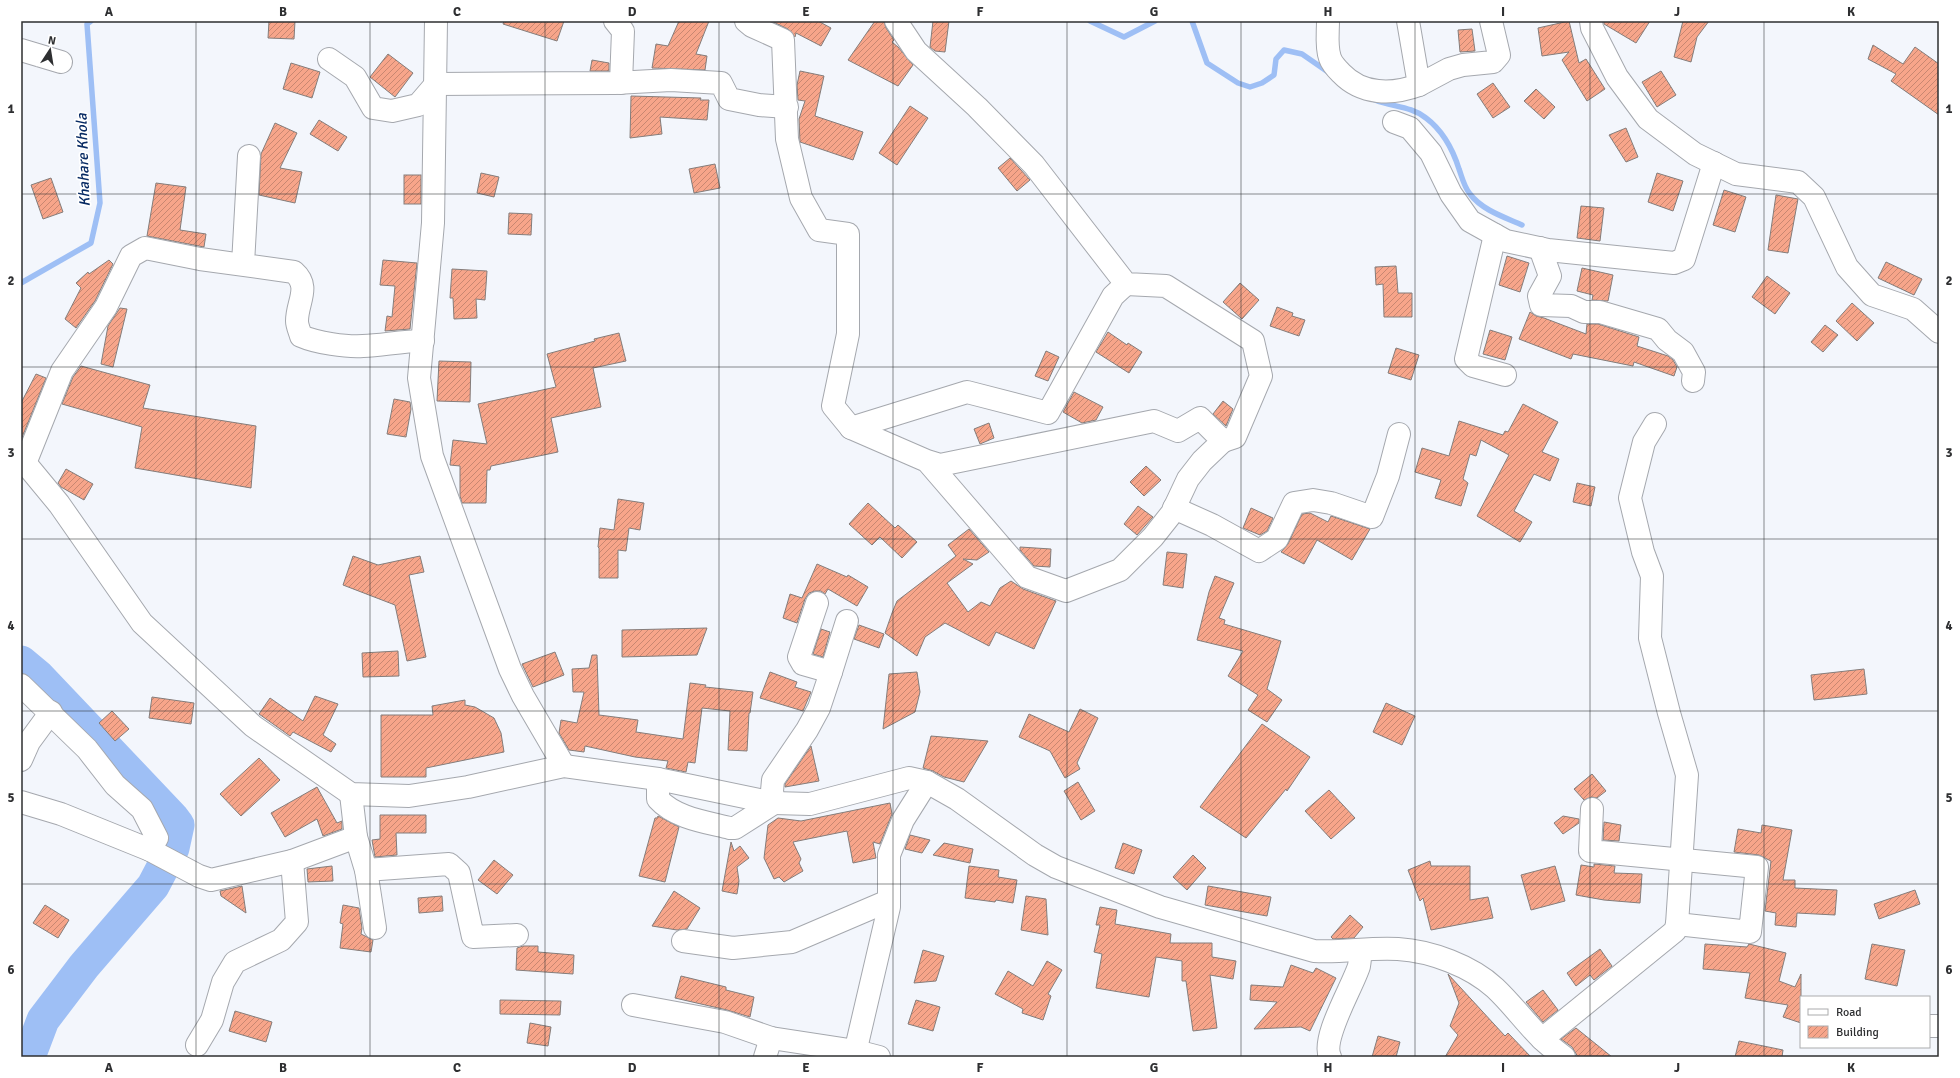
<svg xmlns="http://www.w3.org/2000/svg" width="1960" height="1078" font-family="Signika,sans-serif">
<style>
.lines{fill:none;stroke-linecap:round;stroke-linejoin:round}
.stream{stroke:#9ebff5;stroke-width:5.5}
.river{stroke:#9ebff5;stroke-width:33}
.building{fill:url(#building-hatch);stroke:#847d7b}
.minor-casing{stroke:#a5a8ae;stroke-width:24}
.minor{stroke:#fff;stroke-width:22}
.grid{fill:none;stroke:#2e2f31;stroke-width:1;stroke-opacity:0.55}
.labels{text-anchor:middle;dominant-baseline:central;stroke-width:3.5;stroke-linejoin:round;paint-order:stroke}
.water-label{font-size:15px;font-style:italic;fill:#072a63;stroke:#fff}
.neatline{fill:none;stroke:#2e2f31;stroke-width:1.5}
.grid-label{font-size:13px;text-anchor:middle;font-weight:bold;fill:#2e2f31}
</style>
<defs>
<pattern id="building-hatch" width="6" height="6" patternUnits="userSpaceOnUse"><rect width="6" height="6" fill="#f7a58a"/><path d="M-1 1l2-2M0 6l6-6M5 7l2-2" fill="none" stroke="#c88771"/></pattern>
</defs>
<rect width="100%" height="100%" fill="#f3f6fc"/>
<g class="lines">
<g class="stream">
<polyline points="1090,21 1124,37 1155,21"/>
<polyline points="1192,21 1207,63 1238,83 1250,87 1262,83 1274,75 1276,59 1284,50 1302,54 1328,72"/>
<path d="M 1375,100 C 1392,107 1411,106 1426,118 C 1442,130 1453,150 1459,169 C 1462,177 1464,187 1470,194 C 1482,210 1504,217 1522,225"/>
<polyline points="21,283 91,243 100,203 87,24 91,21"/>
</g>
<polyline class="river" points="21,662 39,677 172,817 178,825 173,848 153,886 84,966 43,1020 29,1057"/>
</g>
<g class="building">
<polygon points="269,21 295,21 294,39 268,38"/>
<polygon points="504,21 564,21 557,41 503,24"/>
<polygon points="679,21 709,21 696,54 707,56 705,70 652,68 656,44 668,46"/>
<polygon points="771,21 818,21 831,28 821,46 796,33 795,37 788,29"/>
<polygon points="875,21 884,21 886,28 894,40 892,42 898,47 913,65 898,86 848,60"/>
<polygon points="933,21 949,21 945,52 935,51 930,47"/>
<polygon points="1569,21 1579,63 1586,59 1605,89 1587,101 1562,60 1569,52 1542,56 1538,28"/>
<polygon points="1604,21 1650,21 1636,43 1604,24"/>
<polygon points="1683,21 1709,21 1697,37 1691,62 1674,57"/>
<polygon points="1472,29 1475,51 1460,52 1458,30"/>
<polygon points="1873,45 1903,64 1915,47 1939,64 1939,115 1891,81 1896,74 1868,59"/>
<polygon points="388,54 413,73 395,97 370,77"/>
<polygon points="592,60 609,63 609,71 590,71"/>
<polygon points="291,63 320,72 312,98 283,89"/>
<polygon points="800,71 824,76 815,116 863,132 853,160 800,142 799,119 805,101 798,100 797,85"/>
<polygon points="1661,71 1676,95 1657,107 1642,82"/>
<polygon points="1493,83 1510,107 1493,118 1477,94"/>
<polygon points="1536,89 1555,107 1544,119 1524,101"/>
<polygon points="631,96 701,98 700,100 709,100 707,120 660,117 662,134 630,138"/>
<polygon points="910,106 928,118 897,165 879,153"/>
<polygon points="319,120 347,137 338,151 310,134"/>
<polygon points="275,123 297,133 280,168 302,172 295,203 259,195 261,154"/>
<polygon points="1626,128 1638,157 1626,162 1609,135"/>
<polygon points="1010,158 1030,180 1017,191 998,168"/>
<polygon points="715,164 720,188 694,193 689,169"/>
<polygon points="481,173 499,177 494,197 477,193"/>
<polygon points="1657,173 1683,181 1673,211 1648,202"/>
<rect x="404" y="175" width="17" height="29"/>
<polygon points="51,178 63,212 43,219 31,185"/>
<polygon points="156,183 186,187 180,230 206,234 204,247 147,236"/>
<polygon points="1724,190 1746,197 1735,232 1713,225"/>
<polygon points="1776,195 1798,199 1788,253 1768,250"/>
<polygon points="1581,206 1604,208 1600,241 1577,238"/>
<polygon points="509,213 532,214 531,235 508,234"/>
<polygon points="1507,256 1529,263 1520,292 1499,285"/>
<polygon points="109,260 113,264 95,301 76,328 65,319 81,288 76,283 88,272 89,274"/>
<polygon points="383,260 417,263 410,329 385,331 387,316 392,317 395,286 380,285"/>
<polygon points="1886,262 1922,279 1914,295 1878,278"/>
<polygon points="1396,266 1398,293 1412,293 1412,317 1384,317 1383,284 1376,285 1375,267"/>
<polygon points="1582,268 1613,275 1608,301 1592,300 1593,295 1577,291"/>
<polygon points="452,269 487,271 485,300 476,299 477,318 454,319 453,298 450,298"/>
<polygon points="1767,276 1790,293 1775,314 1752,297"/>
<polygon points="1240,283 1259,300 1242,319 1223,302"/>
<polygon points="1852,303 1874,323 1857,341 1836,321"/>
<polygon points="1277,307 1293,313 1292,316 1305,320 1299,336 1270,326"/>
<polygon points="120,308 127,309 113,367 101,364 108,326"/>
<polygon points="1530,312 1536,316 1544,318 1586,334 1587,324 1598,324 1639,337 1637,346 1668,356 1673,360 1677,367 1674,376 1634,362 1633,366 1573,354 1571,359 1519,339"/>
<polygon points="1825,325 1838,335 1823,352 1811,342"/>
<polygon points="1490,330 1512,337 1505,360 1483,354"/>
<polygon points="1108,332 1127,345 1128,343 1142,352 1129,373 1096,352"/>
<polygon points="619,333 626,361 593,368 601,407 551,418 558,452 491,466 490,470 487,470 486,503 462,503 460,496 460,466 450,465 453,440 487,444 478,404 556,387 547,354 595,341 594,339"/>
<polygon points="1396,348 1419,355 1411,380 1388,373"/>
<polygon points="1046,351 1059,357 1048,381 1035,376"/>
<polygon points="439,361 471,362 470,402 437,401"/>
<polygon points="81,366 150,385 143,408 256,426 251,488 135,468 142,427 62,404 73,377"/>
<polygon points="36,374 46,378 21,440 21,403"/>
<polygon points="1074,392 1103,407 1096,420 1082,423 1063,412"/>
<polygon points="394,399 410,402 411,409 406,437 387,434"/>
<polygon points="1223,401 1233,409 1226,426 1213,414"/>
<polygon points="1523,404 1558,422 1542,452 1559,459 1550,481 1534,474 1514,511 1532,522 1520,542 1477,516 1509,455 1481,440 1476,456 1470,454 1463,479 1468,483 1461,506 1435,498 1441,480 1415,472 1422,448 1449,456 1459,421 1503,435 1505,431 1508,432"/>
<polygon points="989,423 994,438 980,444 974,429"/>
<polygon points="1146,466 1161,480 1144,496 1130,482"/>
<polygon points="66,469 93,484 84,500 61,487 58,483"/>
<polygon points="1577,483 1595,487 1591,506 1573,502"/>
<polygon points="618,499 644,503 640,530 629,528 626,551 618,550 618,578 599,578 599,548 598,547 600,528 614,530"/>
<polygon points="868,503 895,528 898,525 917,542 902,558 880,537 872,545 849,524"/>
<polygon points="1138,506 1153,517 1137,535 1124,524"/>
<polygon points="1251,508 1273,518 1267,531 1260,535 1243,528"/>
<polygon points="1310,513 1328,522 1331,516 1370,529 1352,560 1317,540 1304,564 1281,552 1288,544 1302,514"/>
<polygon points="969,529 989,552 977,560 963,559 973,564 947,583 968,612 981,602 990,606 1000,588 1011,581 1023,589 1056,601 1034,649 996,632 989,646 945,623 925,637 917,656 885,633 892,613 897,601 956,556 948,545"/>
<polygon points="1020,547 1051,549 1050,567 1034,566 1020,550"/>
<polygon points="1167,552 1187,554 1183,588 1163,585"/>
<polygon points="353,556 378,565 420,556 424,572 409,575 426,657 407,661 395,605 343,585"/>
<polygon points="817,564 847,577 848,575 868,587 857,606 828,589 825,594 821,591 815,591 809,593 805,599 797,623 783,618 790,594 802,598"/>
<polygon points="1215,576 1234,583 1219,618 1225,620 1224,624 1281,641 1267,689 1282,700 1267,722 1248,710 1258,695 1228,676 1243,651 1197,640 1209,592"/>
<polygon points="859,625 884,634 879,648 854,639"/>
<polygon points="707,628 697,655 622,657 622,630"/>
<polygon points="821,629 830,632 823,657 813,654"/>
<polygon points="398,651 399,676 363,677 362,653"/>
<polygon points="555,652 564,675 533,687 522,664"/>
<polygon points="592,655 597,655 599,715 638,720 636,732 683,739 690,683 706,685 705,687 753,692 750,713 749,713 747,751 728,750 730,711 702,708 695,763 688,762 686,772 666,768 668,761 635,757 585,746 584,752 569,750 559,733 561,720 577,723 584,692 573,692 572,669 589,668"/>
<polygon points="1864,669 1867,694 1814,700 1811,675"/>
<polygon points="770,672 797,682 795,687 811,692 803,711 760,698"/>
<polygon points="917,672 920,692 915,712 883,729 889,674"/>
<polygon points="315,696 338,704 323,735 336,744 331,752 293,732 290,736 259,714 270,698 303,721"/>
<polygon points="152,697 194,703 191,724 149,718"/>
<polygon points="465,700 465,705 475,707 494,718 501,733 504,752 426,768 426,777 381,777 381,715 433,715 432,706"/>
<polygon points="1386,703 1415,716 1402,745 1373,732"/>
<polygon points="1080,709 1098,718 1077,763 1080,769 1065,778 1050,751 1019,737 1029,714 1069,732"/>
<polygon points="112,711 129,729 115,741 99,723"/>
<polygon points="1262,724 1310,757 1287,791 1286,789 1246,838 1200,807"/>
<polygon points="931,736 988,741 964,782 944,777 933,771 923,768"/>
<polygon points="811,746 819,781 785,787 785,784"/>
<polygon points="259,758 280,780 241,816 220,794"/>
<polygon points="1592,774 1606,791 1597,798 1592,797 1584,800 1574,789"/>
<polygon points="1078,782 1095,811 1081,820 1064,791"/>
<polygon points="317,787 337,823 342,821 342,829 323,836 317,819 285,837 271,813"/>
<polygon points="1329,790 1355,818 1331,839 1305,811"/>
<polygon points="890,803 892,814 880,844 873,842 876,858 853,863 847,831 793,842 801,859 799,863 803,871 784,882 779,877 774,879 764,858 768,825 778,818 801,821"/>
<polygon points="380,815 426,815 426,833 396,833 397,855 375,857 372,840 380,839"/>
<polygon points="658,816 679,827 665,882 639,876 655,818 657,818"/>
<polygon points="1563,816 1579,819 1579,823 1563,834 1554,823"/>
<polygon points="1604,822 1621,825 1619,841 1603,840"/>
<polygon points="1762,825 1792,830 1783,880 1795,880 1795,888 1837,890 1835,915 1797,913 1796,927 1775,925 1776,913 1765,911 1771,861 1759,855 1734,852 1738,829 1761,833"/>
<polygon points="910,835 930,840 922,853 905,849"/>
<polygon points="731,842 734,851 740,846 749,858 737,867 739,881 737,894 722,891"/>
<polygon points="944,843 973,849 970,863 933,855"/>
<polygon points="1123,843 1142,850 1134,874 1115,868"/>
<polygon points="1193,855 1206,868 1187,890 1173,877"/>
<polygon points="494,860 513,875 497,894 478,880"/>
<polygon points="1430,861 1431,866 1470,866 1470,900 1488,897 1493,918 1431,930 1423,898 1420,901 1408,870"/>
<polygon points="1594,864 1615,866 1614,873 1642,874 1640,903 1604,900 1576,895 1581,865 1594,867"/>
<polygon points="332,866 333,881 308,882 307,869"/>
<polygon points="969,866 999,870 998,877 1017,880 1013,903 996,900 995,902 965,898"/>
<polygon points="1555,866 1565,901 1531,910 1521,875"/>
<polygon points="242,886 246,913 221,896 220,891"/>
<polygon points="1208,886 1271,897 1267,916 1205,905"/>
<polygon points="1915,890 1920,904 1879,919 1874,904"/>
<polygon points="674,891 700,908 687,929 677,930 652,926"/>
<polygon points="442,896 443,911 419,913 418,898"/>
<polygon points="1026,896 1046,899 1048,935 1021,930"/>
<polygon points="45,905 69,920 58,938 33,923"/>
<polygon points="343,905 359,908 362,928 361,934 373,940 371,952 340,948 343,924 340,923"/>
<polygon points="1100,907 1117,910 1115,924 1171,934 1170,943 1212,943 1212,957 1236,961 1233,979 1210,975 1217,1028 1193,1031 1186,981 1182,981 1182,961 1156,957 1149,997 1096,988 1102,954 1094,952 1100,925 1096,925"/>
<polygon points="1350,915 1363,927 1354,938 1333,939 1331,937"/>
<polygon points="1705,944 1747,947 1749,944 1786,953 1779,981 1795,987 1801,974 1801,1023 1783,1017 1788,1005 1745,998 1750,973 1703,969"/>
<polygon points="1872,944 1905,950 1897,986 1865,979"/>
<polygon points="523,946 538,946 538,952 574,955 573,974 516,970 517,948"/>
<polygon points="1600,949 1612,966 1594,980 1590,975 1576,986 1567,973"/>
<polygon points="923,950 944,956 936,981 914,983"/>
<polygon points="1047,961 1062,970 1048,994 1051,996 1043,1020 1022,1013 1023,1009 995,994 1008,971 1033,986"/>
<polygon points="1291,965 1313,973 1316,968 1336,978 1310,1031 1301,1027 1254,1029 1277,1002 1250,1000 1251,985 1283,987"/>
<polygon points="1448,974 1505,1036 1508,1033 1531,1057 1445,1057 1458,1035 1450,1026 1459,1003"/>
<polygon points="681,976 726,987 726,990 754,997 750,1017 727,1010 675,998"/>
<polygon points="1543,990 1558,1010 1543,1022 1526,1002"/>
<polygon points="500,1000 561,1001 560,1015 500,1014"/>
<polygon points="916,1000 940,1007 933,1031 908,1024"/>
<polygon points="235,1011 272,1022 266,1042 229,1031"/>
<polygon points="530,1023 551,1027 548,1046 527,1043"/>
<polygon points="1576,1028 1612,1057 1578,1057 1572,1047 1561,1039"/>
<polygon points="1378,1036 1400,1042 1396,1057 1372,1057"/>
<polygon points="1739,1041 1783,1050 1782,1057 1735,1057"/>
</g>
<g class="lines">
<g class="minor-casing">
<g id="minor">
<polyline points="436,21 433,223 419,378 432,456 510,669 523,696 564,766"/>
<polyline points="615,21 623,31 621,83"/>
<polyline points="746,21 752,26 783,40 787,139 801,198 819,230 848,234 848,334 833,406 851,428 927,461 1027,577 1066,591 1120,570 1153,537 1172,513 1188,479 1202,461 1223,441 1200,418 1178,431 1154,421 940,465 927,461"/>
<polyline points="896,21 916,51 977,107 1034,165 1126,284 1166,286 1253,341 1261,376 1235,437 1223,441"/>
<path d="M 1328,21 C 1328,33 1326,47 1330,58 C 1332,64 1337,69 1341,73 C 1362,95 1392,95 1419,85"/>
<polyline points="1408,21 1419,85 1449,69 1463,65 1493,62 1499,55 1491,21"/>
<polyline points="1591,21 1592,28 1617,77 1648,119 1695,154 1736,174 1798,182 1814,197 1847,267 1872,295 1913,309 1939,332"/>
<polyline points="21,50 61,62"/>
<polyline points="329,59 355,77 373,108 392,111 418,105 436,84 615,83 671,80 721,83 729,99 759,105 787,107"/>
<polyline points="1394,122 1410,128 1431,153 1451,194 1470,221 1506,241 1548,250 1674,263 1684,259 1714,163"/>
<polyline points="1495,235 1466,359 1473,366 1505,375"/>
<polyline points="1540,248 1550,276 1539,296 1541,305 1571,306 1584,312 1600,312 1658,329 1667,340 1683,352 1694,372 1693,381"/>
<polyline points="243,264 249,156"/>
<polyline points="851,428 967,392 1048,413 1113,296 1126,284"/>
<path d="M 21,458 L 59,504 L 142,623 L 253,726 L 351,794 L 409,796 L 468,787 L 564,766 L 658,779 L 774,803 L 810,804 L 909,778 L 927,782 L 957,799 L 1035,855 L 1056,867 L 1160,907 L 1314,951 C 1342,953 1370,947 1398,949 C 1431,951 1471,966 1495,988 C 1512,1004 1525,1022 1541,1038 C 1548,1045 1556,1051 1564,1057"/>
<path d="M 26,461 L 62,371 L 106,307 L 131,256 L 145,248 L 200,259 L 294,272 C 311,287 297,302 297,321 C 297,326 300,332 301,336 C 317,343 346,347 363,346 C 384,345 402,341 423,341"/>
<polyline points="1174,508 1212,525 1259,551 1277,539 1294,503 1313,500 1331,503 1372,517 1388,476 1399,434"/>
<polyline points="831,672 847,621"/>
<polyline points="21,685 87,749 115,785 142,809 157,838 150,850 61,814 21,802"/>
<polyline points="21,760 29,742 51,712"/>
<path d="M 658,779 L 658,799 C 675,818 706,822 730,828 L 735,828 L 774,803 L 772,791 L 773,780 L 807,730 L 819,708 L 831,672 L 803,664 L 799,657 L 817,603"/>
<polyline points="351,794 356,837 366,870 375,928"/>
<polyline points="1592,809 1590,851 1757,867 1750,932 1677,924"/>
<polyline points="150,850 199,876 211,880 292,861 356,837"/>
<polyline points="366,870 449,864 459,873 473,937 517,935"/>
<polyline points="683,941 733,948 792,942 888,901"/>
<polyline points="633,1005 725,1022 771,1038 856,1051 879,1057"/>
<polyline points="1929,1026 1939,1026"/>
<polyline points="1542,1039 1675,931 1677,924 1687,775 1669,713 1650,638 1652,576 1643,552 1630,498 1644,442 1655,424"/>
<polyline points="197,1045 212,1020 223,982 235,962 281,940 297,922 292,861"/>
<polyline points="765,1057 771,1038"/>
<polyline points="854,1057 889,907 889,855 903,820 927,782"/>
<path d="M 1330,1057 C 1321,1038 1353,986 1359,966 C 1360,961 1360,955 1361,950"/>
</g>
</g>
<use href="#minor" class="minor"/>
</g>
<path class="grid" d="M 196,21 L 196,1057M 370,21 L 370,1057M 545,21 L 545,1057M 719,21 L 719,1057M 893,21 L 893,1057M 1067,21 L 1067,1057M 1241,21 L 1241,1057M 1415,21 L 1415,1057M 1590,21 L 1590,1057M 1764,21 L 1764,1057M 21,194 L 1939,194M 21,367 L 1939,367M 21,539 L 1939,539M 21,711 L 1939,711M 21,884 L 1939,884"/>
<g class="labels">
<g class="water-label">
<text transform="translate(83 160) rotate(-92)">Khahare Khola</text>
</g>
</g>
<rect width="1960" height="1078" fill="none" stroke="#ffffff" stroke-width="44"/>
<rect x="1800" y="996" width="130" height="52" fill="#ffffff" stroke="#abacad"/>
<rect x="1808" y="1009" width="20" height="6" fill="#ffffff" stroke="#abacad"/>
<text x="1836" y="1016" font-size="12" fill="#2e2f31">Road</text>
<rect x="1808" y="1026" width="20" height="12" fill="url(#building-hatch)" stroke="#abacad"/>
<text x="1836" y="1036" font-size="12" fill="#2e2f31">Building</text>
<g transform="translate(50 50) rotate(12)" stroke="#ffffff" stroke-width="3" paint-order="stroke">
<path d="M0-3L7 15L0 10L-7 15Z" fill="#2e2f31"/>
<text y="-6" font-size="11" font-weight="bold" text-anchor="middle" fill="#2e2f31">N</text>
</g>
<rect x="22" y="22" width="1916" height="1034" class="neatline"/>
<g class="grid-label">
<text x="109" y="16">A</text>
<text x="283" y="16">B</text>
<text x="457" y="16">C</text>
<text x="632" y="16">D</text>
<text x="806" y="16">E</text>
<text x="980" y="16">F</text>
<text x="1154" y="16">G</text>
<text x="1328" y="16">H</text>
<text x="1503" y="16">I</text>
<text x="1677" y="16">J</text>
<text x="1851" y="16">K</text>
<text x="11" y="113">1</text>
<text x="1949" y="113">1</text>
<text x="11" y="285">2</text>
<text x="1949" y="285">2</text>
<text x="11" y="457">3</text>
<text x="1949" y="457">3</text>
<text x="11" y="630">4</text>
<text x="1949" y="630">4</text>
<text x="11" y="802">5</text>
<text x="1949" y="802">5</text>
<text x="11" y="974">6</text>
<text x="1949" y="974">6</text>
<text x="109" y="1072">A</text>
<text x="283" y="1072">B</text>
<text x="457" y="1072">C</text>
<text x="632" y="1072">D</text>
<text x="806" y="1072">E</text>
<text x="980" y="1072">F</text>
<text x="1154" y="1072">G</text>
<text x="1328" y="1072">H</text>
<text x="1503" y="1072">I</text>
<text x="1677" y="1072">J</text>
<text x="1851" y="1072">K</text>
</g>
</svg>
